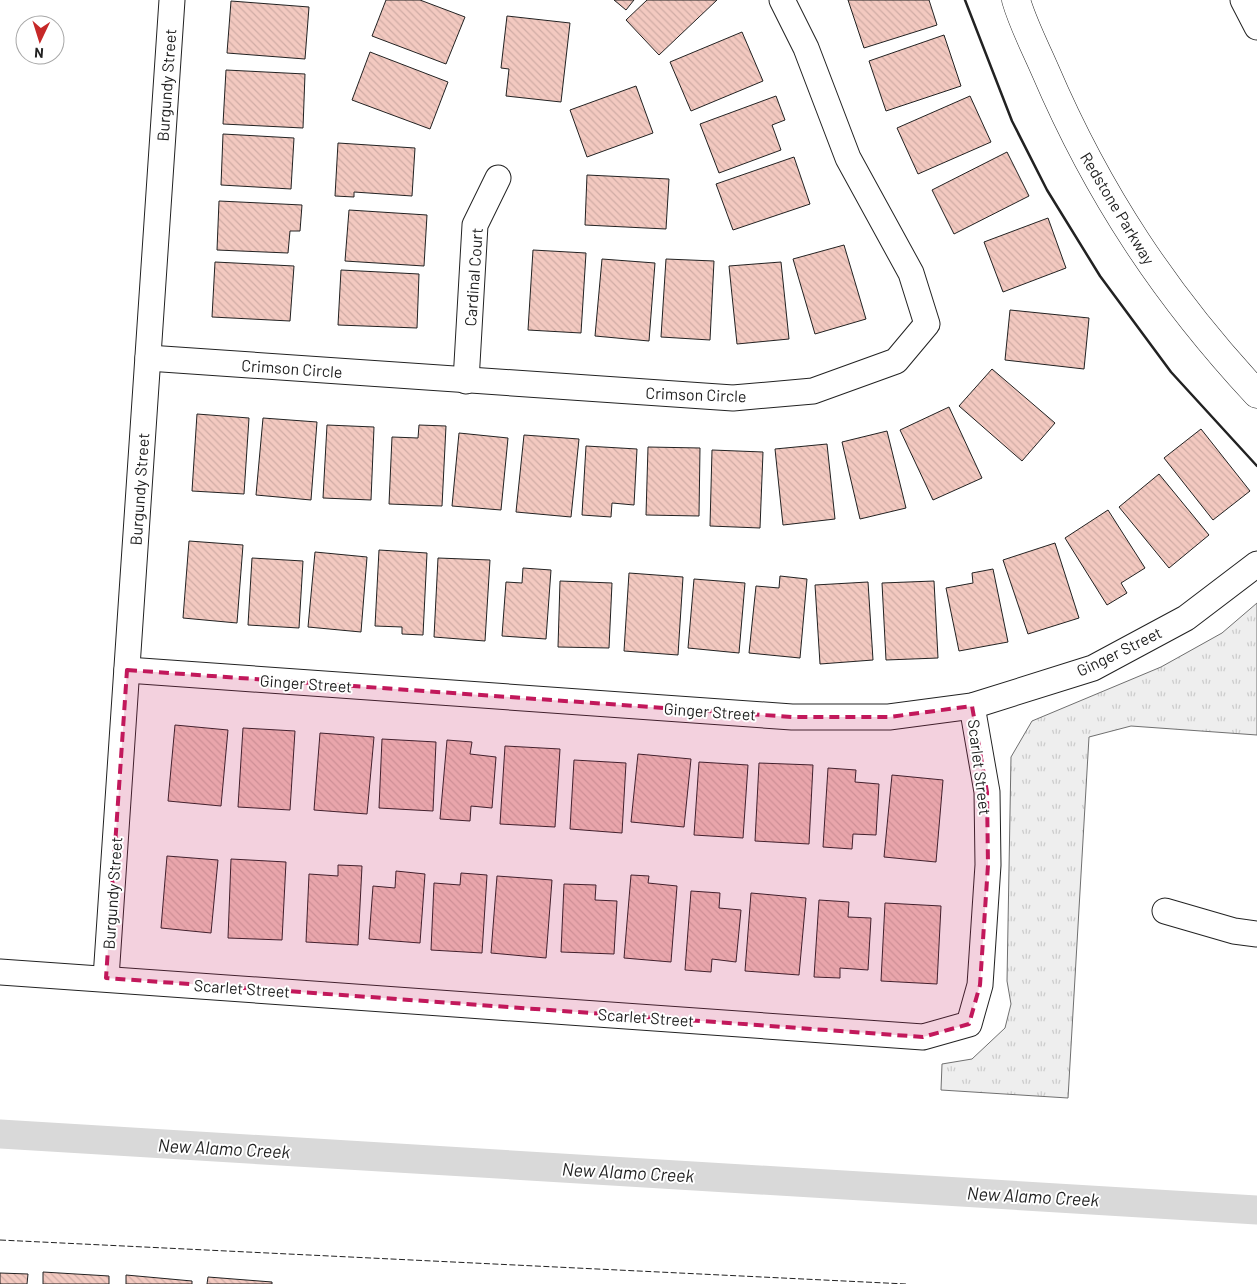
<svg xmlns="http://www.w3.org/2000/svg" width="1257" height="1284" font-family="Barlow,sans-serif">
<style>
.grass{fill:url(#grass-tufts);stroke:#6f6f6f}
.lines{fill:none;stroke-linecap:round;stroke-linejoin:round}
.canal{stroke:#d9d9d9;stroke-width:29}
.building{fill:url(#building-back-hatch);stroke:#222}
.minor-casing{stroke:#222;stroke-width:27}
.tertiary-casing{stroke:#222;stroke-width:29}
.minor{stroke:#fff;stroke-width:25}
.tertiary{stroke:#fff;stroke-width:28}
.fence{stroke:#222;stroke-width:1;stroke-dasharray:6 2.5;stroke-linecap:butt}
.wall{stroke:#222;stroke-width:2.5}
.marked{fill:#c2185b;fill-opacity:0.2;stroke:#c2185b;stroke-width:4;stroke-dasharray:10 6;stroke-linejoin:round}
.labels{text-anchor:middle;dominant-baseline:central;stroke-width:4;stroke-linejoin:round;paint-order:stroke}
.street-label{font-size:16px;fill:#222;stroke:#fff}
.water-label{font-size:18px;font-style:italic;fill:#222;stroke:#fff}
</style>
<defs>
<pattern id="grass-tufts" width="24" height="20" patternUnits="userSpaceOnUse" patternTransform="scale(1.25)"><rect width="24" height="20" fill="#eee"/><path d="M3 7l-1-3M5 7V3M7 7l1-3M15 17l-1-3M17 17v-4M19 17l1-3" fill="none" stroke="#ccc"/></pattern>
<pattern id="building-back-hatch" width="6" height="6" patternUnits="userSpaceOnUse" patternTransform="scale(1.25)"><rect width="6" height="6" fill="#f3c9c0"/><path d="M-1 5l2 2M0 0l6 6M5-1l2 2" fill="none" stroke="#d0aca5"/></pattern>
</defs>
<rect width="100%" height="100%" fill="#fff"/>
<polygon class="grass" points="1257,603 1257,735 1131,726 1089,737 1068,1098 941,1090 942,1064 972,1059 1005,1028 1011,1004 1007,981 1011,757 1032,721 1161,667 1222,633"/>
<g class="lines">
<polyline class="canal" points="0,1134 1257,1210"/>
</g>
<g class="building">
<polygon points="386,0 420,0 465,17 446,64 372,36"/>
<polygon points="614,0 634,0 626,10"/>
<polygon points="647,0 717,0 659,55 626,20"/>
<polygon points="848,0 929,0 937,25 864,48"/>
<polygon points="231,1 309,7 305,59 227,53"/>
<polygon points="507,16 570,23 561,102 506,96 509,69 501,68"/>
<polygon points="742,32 763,81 691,111 670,62"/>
<polygon points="944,35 961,86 886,111 869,61"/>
<polygon points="370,52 448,82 430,129 352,100"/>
<polygon points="226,70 305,74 303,128 223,124"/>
<polygon points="636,86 653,133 587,157 570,110"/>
<polygon points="776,96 785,120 772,125 781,150 719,173 700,124"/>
<polygon points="970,96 991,142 918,174 897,128"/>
<polygon points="223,134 294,138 291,189 221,185"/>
<polygon points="338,143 415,148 412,196 354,192 354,197 335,196"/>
<polygon points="1007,152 1029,196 954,234 932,190"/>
<polygon points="794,157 810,204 733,230 716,184"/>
<polygon points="587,175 669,179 666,229 585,225"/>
<polygon points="219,201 302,205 300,231 290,231 288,253 217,250"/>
<polygon points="349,210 427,215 424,266 345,261"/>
<polygon points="1048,218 1066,268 1003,292 984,242"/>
<polygon points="844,245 866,319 815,334 793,259"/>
<polygon points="533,250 586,253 581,333 528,330"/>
<polygon points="602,259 655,263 649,341 595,336"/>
<polygon points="666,259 714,261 710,340 661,337"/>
<polygon points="215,262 294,266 290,321 212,317"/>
<polygon points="781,262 789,339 737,344 729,266"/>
<polygon points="341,270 419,274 417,328 338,325"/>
<polygon points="1010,310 1089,318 1084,369 1005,360"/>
<polygon points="992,369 1055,423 1022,461 959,406"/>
<polygon points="949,407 982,478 933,500 900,430"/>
<polygon points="197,414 249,418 244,494 192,491"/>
<polygon points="263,418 317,422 311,500 256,495"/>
<polygon points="327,425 374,427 371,500 323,498"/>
<polygon points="419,425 446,426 442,506 389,504 392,437 418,438"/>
<polygon points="1201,429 1250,491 1213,520 1164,458"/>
<polygon points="887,431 906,508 860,519 842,442"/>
<polygon points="459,433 508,438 501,510 452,506"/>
<polygon points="524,435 579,439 571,517 516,512"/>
<polygon points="827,444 835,519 783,525 775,449"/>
<polygon points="586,446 637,449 634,505 612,503 611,517 582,515"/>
<polygon points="648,447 700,448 699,516 646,515"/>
<polygon points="712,450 763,452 760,528 710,526"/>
<polygon points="1159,474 1209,535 1169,568 1119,507"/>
<polygon points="1108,510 1145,568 1121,583 1127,593 1107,605 1065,538"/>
<polygon points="189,541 243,545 237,623 183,618"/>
<polygon points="1055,543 1079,618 1028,634 1003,560"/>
<polygon points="379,550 427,553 423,635 402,634 402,627 375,626"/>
<polygon points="315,552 367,557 361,632 308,627"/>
<polygon points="252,558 303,561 299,628 248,625"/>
<polygon points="438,558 490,560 485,641 434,637"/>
<polygon points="523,568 551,570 546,639 502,636 506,582 522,583"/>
<polygon points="993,569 1008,642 959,651 946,588 973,583 972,573"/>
<polygon points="629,573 683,577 678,655 624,651"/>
<polygon points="780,576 807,579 800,658 749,653 756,586 779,588"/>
<polygon points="694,579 745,583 739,653 688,648"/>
<polygon points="560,581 612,583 609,648 558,647"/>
<polygon points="934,581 938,658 886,660 882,583"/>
<polygon points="868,582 873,660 820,664 815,585"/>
<polygon points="175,725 228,730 221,806 168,801"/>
<polygon points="243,728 295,731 290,810 238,807"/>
<polygon points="320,733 374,737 367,814 314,810"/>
<polygon points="382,739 436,742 433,811 379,808"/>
<polygon points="447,740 472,742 470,754 496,757 492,808 471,806 470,821 440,819"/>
<polygon points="505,746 560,749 555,827 500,824"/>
<polygon points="638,754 691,759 684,827 631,822"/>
<polygon points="574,760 626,763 622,833 570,829"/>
<polygon points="699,762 748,765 743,838 694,835"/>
<polygon points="759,763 813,765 809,844 755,841"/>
<polygon points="828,768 856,770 855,782 879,784 876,835 853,834 852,849 823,847"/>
<polygon points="892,775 943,780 936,862 884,857"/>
<polygon points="167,856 218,860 211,933 161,928"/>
<polygon points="231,859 286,862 282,940 228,938"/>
<polygon points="338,865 362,866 358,945 306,942 309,874 338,876"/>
<polygon points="396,871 425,874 420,943 369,939 373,886 395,888"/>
<polygon points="461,873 487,875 482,953 431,950 434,883 460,885"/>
<polygon points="631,875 649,876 648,883 677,886 671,962 624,958"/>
<polygon points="497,876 552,880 546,958 491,953"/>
<polygon points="564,884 596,885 595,900 617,901 614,954 561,952"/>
<polygon points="691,891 720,893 719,908 741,910 736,962 712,959 711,972 685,970"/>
<polygon points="751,893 806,898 799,975 745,971"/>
<polygon points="819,900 849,902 848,917 871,918 868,970 840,968 840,978 814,977"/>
<polygon points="885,903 941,906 937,984 881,981"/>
<polygon points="43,1272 109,1276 109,1284 43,1284"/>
<polygon points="0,1273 28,1274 27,1284 0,1284"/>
<polygon points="126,1275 192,1281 192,1284 126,1284"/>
<polygon points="208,1277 272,1282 272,1284 207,1284"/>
</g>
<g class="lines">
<g class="minor-casing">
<g id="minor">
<polyline points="1243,0 1257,27"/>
<polyline points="148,358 733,398 813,391 896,361 927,324 911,273 848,158 806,48 782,0"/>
<polyline points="466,381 475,225 498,178"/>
<polyline points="127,670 792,717 889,717 972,706 1093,668 1186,618 1257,564"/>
<polyline points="1165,911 1234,931 1257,934"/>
<polyline points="0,972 923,1037 969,1024 980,985 988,865 987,792 972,706"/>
<polyline points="106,978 172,0"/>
</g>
</g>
<g class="tertiary-casing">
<path id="tertiary" d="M 1016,0 C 1023,24 1035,47 1045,70 C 1098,194 1165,295 1257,394"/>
</g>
<use href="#minor" class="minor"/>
<use href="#tertiary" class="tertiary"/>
<polyline class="fence" points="0,1240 906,1284"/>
<polyline class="wall" points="965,0 1012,121 1047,190 1100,276 1171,372 1257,466"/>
</g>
<path class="marked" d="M 127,670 L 792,717 L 889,717 L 972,706 L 987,792 L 988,865 L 980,985 L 969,1024 L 923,1037 L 106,978 Z"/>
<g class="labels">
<g class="street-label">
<text transform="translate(166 85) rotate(-86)">Burgundy Street</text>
<text transform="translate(1118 208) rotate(59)">Redstone Parkway</text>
<text transform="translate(473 277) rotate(-86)">Cardinal Court</text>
<text transform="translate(292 368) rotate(4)">Crimson Circle</text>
<text transform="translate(696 394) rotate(2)">Crimson Circle</text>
<text transform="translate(139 489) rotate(-86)">Burgundy Street</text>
<text transform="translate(1119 651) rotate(-26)">Ginger Street</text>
<text transform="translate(306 683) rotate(4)">Ginger Street</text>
<text transform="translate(710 711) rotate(4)">Ginger Street</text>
<text transform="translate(980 767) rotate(83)">Scarlet Street</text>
<text transform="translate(112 893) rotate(-86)">Burgundy Street</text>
<text transform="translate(242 988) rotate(4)">Scarlet Street</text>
<text transform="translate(646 1017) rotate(4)">Scarlet Street</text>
</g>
<g class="water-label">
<text transform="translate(224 1148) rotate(3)">New Alamo Creek</text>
<text transform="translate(628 1172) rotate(3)">New Alamo Creek</text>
<text transform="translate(1033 1196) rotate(3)">New Alamo Creek</text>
</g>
</g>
<g transform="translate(40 40) rotate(184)"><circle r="24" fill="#ffffff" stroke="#a7a7a7"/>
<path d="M0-4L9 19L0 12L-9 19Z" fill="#c62828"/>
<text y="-8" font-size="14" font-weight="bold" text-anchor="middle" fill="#222222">N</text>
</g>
</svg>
